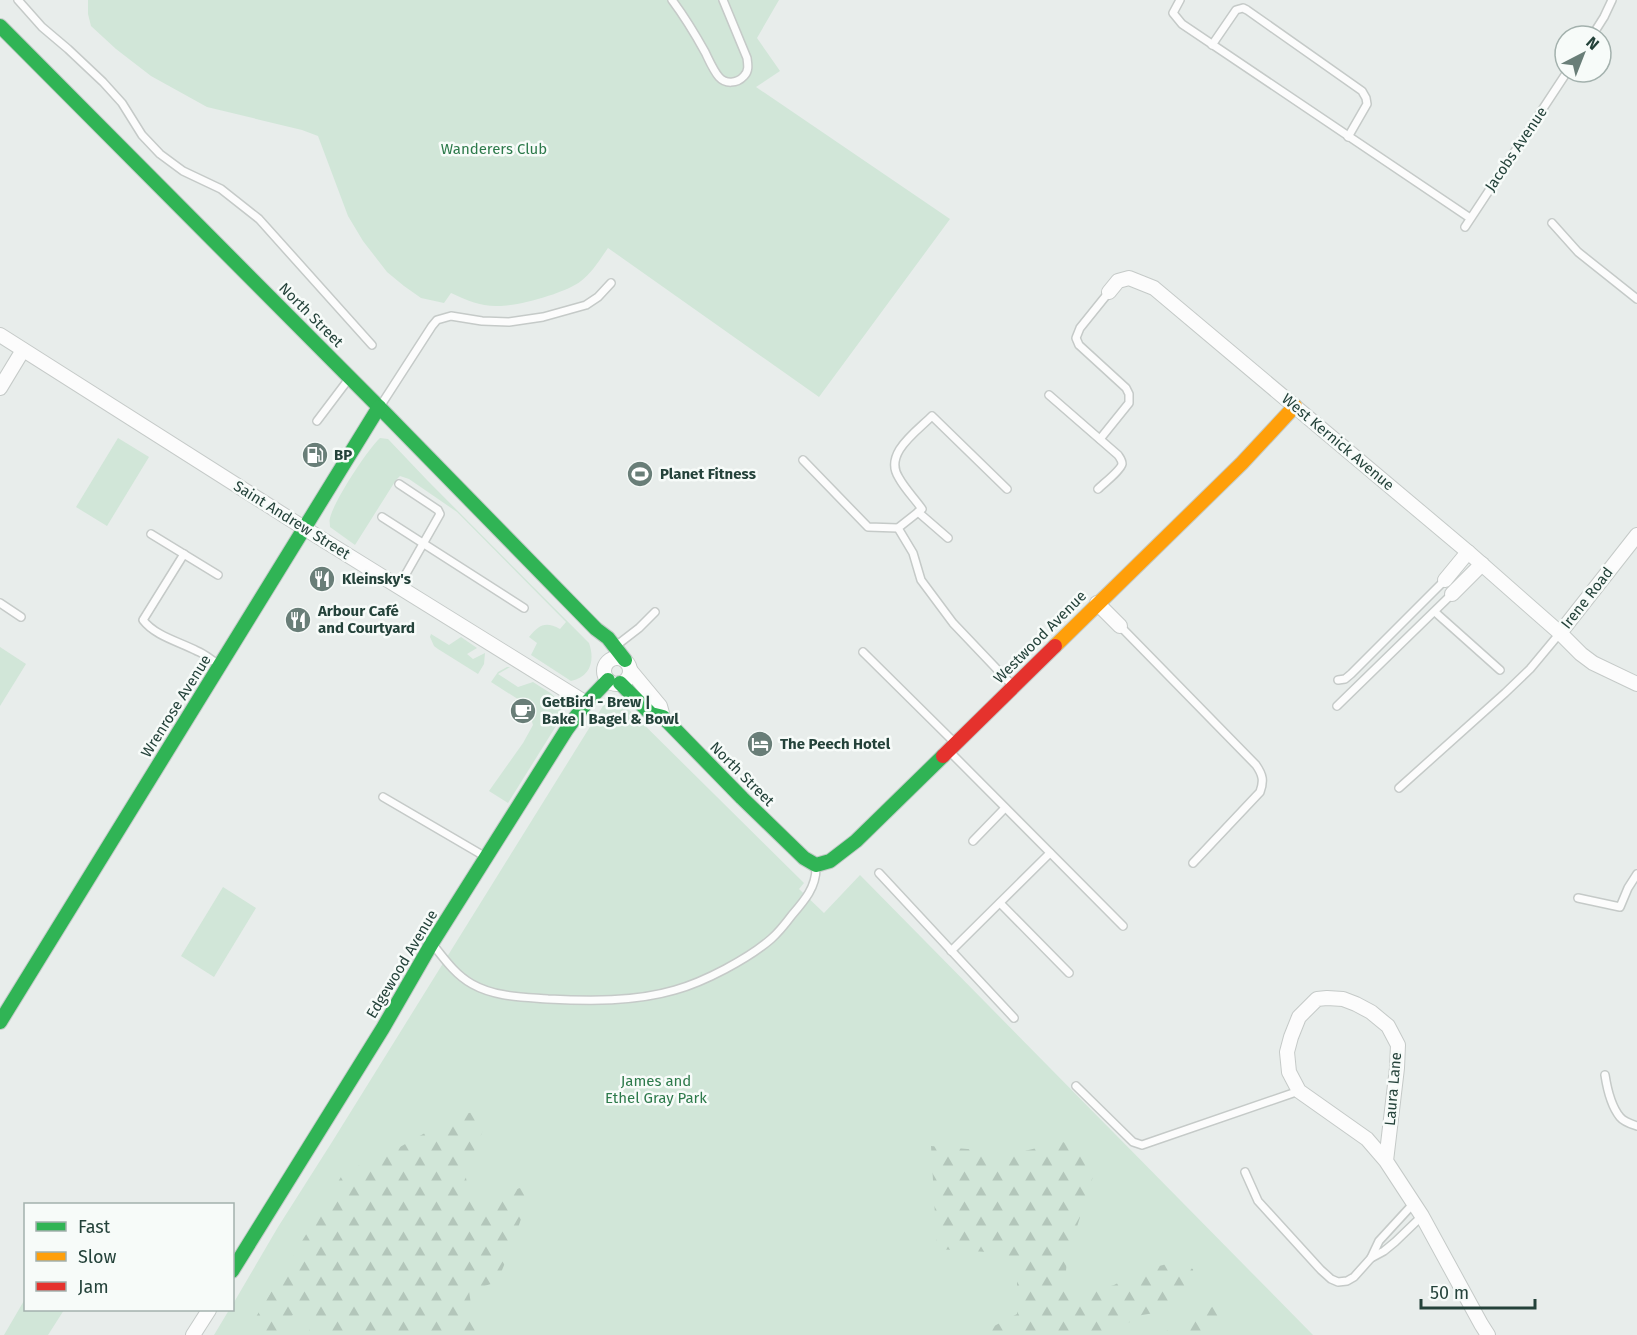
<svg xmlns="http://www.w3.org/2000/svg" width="1637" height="1335" font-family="'Fira Sans',sans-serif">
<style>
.green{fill:#d1e6d8}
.forest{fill:url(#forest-firs)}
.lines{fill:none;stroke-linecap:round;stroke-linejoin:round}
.lane-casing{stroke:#c5cac8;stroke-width:10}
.street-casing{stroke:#c5cac8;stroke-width:16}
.fast-casing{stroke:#c3cbc8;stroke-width:16}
.slow-casing{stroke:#c3cbc8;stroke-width:16}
.jam-casing{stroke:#c3cbc8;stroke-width:16}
.lane{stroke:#fcfcfc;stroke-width:7}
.street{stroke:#fcfcfc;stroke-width:14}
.fast{stroke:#30b455;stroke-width:14}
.slow{stroke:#ff9f0a;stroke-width:14}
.jam{stroke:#e5322d;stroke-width:14}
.labels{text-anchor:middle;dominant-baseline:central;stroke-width:5;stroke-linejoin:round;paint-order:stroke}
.park-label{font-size:15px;fill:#2d7a4b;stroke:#f7fbf9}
.street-label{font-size:15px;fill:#24423a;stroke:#f7fbf9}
.poi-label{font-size:15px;font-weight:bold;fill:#24423a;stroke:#f7fbf9;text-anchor:start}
</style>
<defs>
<pattern id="forest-firs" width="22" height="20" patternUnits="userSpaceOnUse" patternTransform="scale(1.5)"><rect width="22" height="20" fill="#d1e6d8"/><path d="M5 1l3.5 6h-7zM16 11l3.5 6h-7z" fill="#b3c6ba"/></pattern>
</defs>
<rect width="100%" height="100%" fill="#e8edeb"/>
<g class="green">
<path d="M 88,0 L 779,0 L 757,38 L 780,71 L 756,87 L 950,219 L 819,397 L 608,248 C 600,259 592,273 581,281 C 566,293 516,307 496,306 C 480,306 466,300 451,293 L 444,303 L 421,298 L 404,286 L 387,272 L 363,241 L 348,216 L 318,136 L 302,130 L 207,107 L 151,76 L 116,49 L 91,26 L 88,14 Z"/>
<polygon points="118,438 149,457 107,526 76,507"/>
<path d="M 380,438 L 388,439 L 427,480 L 589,643 C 595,660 591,677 571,681 L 531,655 L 537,643 L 529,637 C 539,625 545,621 560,629 L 566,622 L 457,512 L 409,479 L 400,476 L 396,480 L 355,545 L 330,527 C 330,523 329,521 330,518 C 334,501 367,450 380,438 Z"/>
<polygon points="431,634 449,645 461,637 477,648 467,654 473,659 485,653 484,664 478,674 438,649 434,646 430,637"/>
<polygon points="0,647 26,664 0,706"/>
<path d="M 507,667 L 510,667 L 498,674 L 518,687 L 533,682 C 549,693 563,696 561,718 L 508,803 L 489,791 L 523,743 L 533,725 L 527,705 L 491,682 L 498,672 Z"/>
<polygon points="618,699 804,883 799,889 824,913 860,875 1313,1335 214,1335 229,1310 232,1310 233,1304 278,1227 332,1142 606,701"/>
<polygon points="223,887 256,908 214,977 181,956"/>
<polygon points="25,1299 26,1310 64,1310 48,1335 4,1335"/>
</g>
<g class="forest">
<polygon points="492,1109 465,1173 471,1203 533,1184 510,1251 497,1282 469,1291 472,1311 491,1335 308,1335 312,1321 297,1312 282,1323 276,1335 245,1335 344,1172 391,1152 457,1115"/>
<polygon points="1062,1142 1080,1145 1097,1164 1067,1258 1065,1285 1095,1291 1114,1285 1143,1270 1171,1263 1193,1269 1194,1284 1179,1301 1161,1312 1142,1315 1114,1331 1111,1335 977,1335 1017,1314 1017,1276 1004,1253 937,1249 931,1146 1016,1153"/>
<polygon points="1214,1306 1221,1315 1214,1335 1159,1335"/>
</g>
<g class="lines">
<g class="lane-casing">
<g id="lane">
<polyline points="18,0 42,27 68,49 103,82 122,103 142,135 160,154 183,171 221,189 259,219 372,345"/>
<path d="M 672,0 C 684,16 695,34 705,52 C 709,60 713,70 719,77 C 725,84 737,84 744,76 C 749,71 748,65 747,58 L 723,0"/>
<polyline points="1180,0 1173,13 1182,24 1470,218"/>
<polyline points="1592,36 1604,17 1612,0"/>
<polyline points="1212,45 1236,10 1243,8 1247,10 1362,91 1366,98 1367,104 1348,137"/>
<polyline points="1552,223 1578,252 1637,299"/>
<polyline points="1465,227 1567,72"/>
<path d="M 1049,395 L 1118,455 C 1120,458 1122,460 1122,464 C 1121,470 1103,484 1098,489"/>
<polyline points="381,405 432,326 437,320 451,316 482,321 509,322 543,317 586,305 598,297 611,283"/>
<polyline points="317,421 348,380"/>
<polyline points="1100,439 1129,403 1129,394 1126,388 1079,345 1076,338 1080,328 1109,292"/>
<polyline points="803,460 868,527 898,528"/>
<path d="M 1007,489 L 932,416 C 916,432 883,454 899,478 C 905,489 915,499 922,509 L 898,528 L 913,553 L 921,580 L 953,623 L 1012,685"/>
<polyline points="918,512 948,538"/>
<polyline points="382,517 524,608"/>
<polyline points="151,534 218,575"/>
<path d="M 184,554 L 143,620 C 155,636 180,642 197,651 C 205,654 211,660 218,664"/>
<polyline points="399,586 440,514 438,510 399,484"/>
<polyline points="0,603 21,617"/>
<polyline points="1435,612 1500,670"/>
<path d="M 1120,626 L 1256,765 C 1263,775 1264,781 1260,792 L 1193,863"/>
<polyline points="617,645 639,628 655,612"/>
<polyline points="863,652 954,742"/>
<polyline points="1338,680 1345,679 1351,674 1445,580"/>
<polyline points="1337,706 1452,594"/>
<polyline points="950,752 1123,926"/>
<polyline points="1399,788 1505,693 1530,669 1560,633"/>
<polyline points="383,797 484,856"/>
<polyline points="973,841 1005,808"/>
<polyline points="879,873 1014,1018"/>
<polyline points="1578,898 1620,907 1628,888 1637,874"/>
<polyline points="1000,903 1069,973"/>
<path d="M 434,946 C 445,960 456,975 472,984 C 495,997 522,997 548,999 C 589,1001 634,1002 675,990 C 704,982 748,959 771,939 C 779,932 786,923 792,915 C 805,900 816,887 816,868"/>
<polyline points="951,951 1050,853"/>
<path d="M 1605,1075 C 1607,1088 1611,1106 1620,1117 C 1624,1122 1631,1124 1637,1126"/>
<polyline points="1076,1086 1133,1142 1142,1145 1299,1091"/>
<polyline points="1245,1172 1258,1201 1321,1270 1331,1279 1338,1282 1347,1281 1354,1277 1371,1258 1384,1251 1395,1242 1422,1216"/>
<polyline points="1371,1258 1379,1241 1413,1204"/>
</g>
</g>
<g class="street-casing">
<g id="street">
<polyline points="1109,292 1118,281 1129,278 1154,288 1468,552 1560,633 1581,654 1593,663 1637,684"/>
<polyline points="0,335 304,528 586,703"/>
<polyline points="0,388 23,350"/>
<polyline points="1445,580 1468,552"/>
<polyline points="1452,594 1482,564"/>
<polyline points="1097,603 1120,626"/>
<polyline points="1560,633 1637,535"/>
<circle cx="617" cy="671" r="13"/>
<polyline points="630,670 660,706 663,717"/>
<polyline points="1386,1161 1397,1068 1398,1045 1388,1026 1371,1012 1356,1004 1343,999 1327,998 1317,999 1299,1017 1291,1037 1287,1052 1289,1072 1299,1091 1367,1139 1386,1161 1422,1216 1481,1324 1488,1335"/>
<polyline points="193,1335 209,1310"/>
</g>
</g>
<g class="fast-casing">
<g id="fast">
<polyline points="0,26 379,407 596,629 608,638 625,660"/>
<polyline points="620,683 651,714 663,717 742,798 804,858 816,865 830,861 856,841 943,756"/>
<polyline points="0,1022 379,407"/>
<polyline points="232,1271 383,1028 432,943 567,729 586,703 608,680"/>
</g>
</g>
<g class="slow-casing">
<polyline id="slow" points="1055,646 1242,463 1295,406"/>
</g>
<g class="jam-casing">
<polyline id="jam" points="943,756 1055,646"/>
</g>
<use href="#lane" class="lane"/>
<use href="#street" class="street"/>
<use href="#fast" class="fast"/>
<use href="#slow" class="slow"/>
<use href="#jam" class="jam"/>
</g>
<defs>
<g id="fuel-disc" transform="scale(1.35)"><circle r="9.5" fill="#697e78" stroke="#f7fbf9"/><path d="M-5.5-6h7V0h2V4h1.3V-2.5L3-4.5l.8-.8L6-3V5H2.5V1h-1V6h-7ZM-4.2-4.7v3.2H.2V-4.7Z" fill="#fff"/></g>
<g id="stadium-disc" transform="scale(1.35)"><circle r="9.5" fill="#697e78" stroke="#f7fbf9"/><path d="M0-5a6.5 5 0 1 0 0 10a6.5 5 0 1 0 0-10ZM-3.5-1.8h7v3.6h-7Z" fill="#fff"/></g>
<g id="restaurant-disc" transform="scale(1.35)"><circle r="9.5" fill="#697e78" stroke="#f7fbf9"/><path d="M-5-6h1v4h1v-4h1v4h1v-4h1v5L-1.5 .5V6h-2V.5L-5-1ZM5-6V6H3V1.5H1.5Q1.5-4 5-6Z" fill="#fff"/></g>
<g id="cafe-disc" transform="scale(1.35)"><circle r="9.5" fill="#697e78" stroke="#f7fbf9"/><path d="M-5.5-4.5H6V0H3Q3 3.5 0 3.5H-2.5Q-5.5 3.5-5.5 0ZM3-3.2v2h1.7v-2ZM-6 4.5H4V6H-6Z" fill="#fff"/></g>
<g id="hotel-disc" transform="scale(1.35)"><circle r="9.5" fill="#697e78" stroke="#f7fbf9"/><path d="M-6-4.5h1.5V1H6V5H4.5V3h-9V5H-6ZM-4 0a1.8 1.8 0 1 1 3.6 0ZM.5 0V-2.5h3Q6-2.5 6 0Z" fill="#fff"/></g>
</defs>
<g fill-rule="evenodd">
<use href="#fuel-disc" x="315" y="455"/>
<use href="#stadium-disc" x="640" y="474"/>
<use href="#restaurant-disc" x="322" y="579"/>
<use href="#restaurant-disc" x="298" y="620"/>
<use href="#cafe-disc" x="523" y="711"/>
<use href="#hotel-disc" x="760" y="744"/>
</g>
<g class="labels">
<g class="park-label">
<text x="494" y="149">Wanderers Club</text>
<text x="656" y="1081">James and<tspan x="656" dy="17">Ethel Gray Park</tspan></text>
</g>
<g class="street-label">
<text transform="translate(1516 149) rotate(-56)">Jacobs Avenue</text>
<text transform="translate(311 315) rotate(45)">North Street</text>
<text transform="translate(1338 442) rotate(40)">West Kernick Avenue</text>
<text transform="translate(292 520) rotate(32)">Saint Andrew Street</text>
<text transform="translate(1587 598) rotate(-52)">Irene Road</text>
<text transform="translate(1040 637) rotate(-45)">Westwood Avenue</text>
<text transform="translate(176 706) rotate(-58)">Wrenrose Avenue</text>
<text transform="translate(742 774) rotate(45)">North Street</text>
<text transform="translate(402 964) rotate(-59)">Edgewood Avenue</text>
<text transform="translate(1393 1089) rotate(-85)">Laura Lane</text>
</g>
<g class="poi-label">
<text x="334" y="455">BP</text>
<text x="660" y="474">Planet Fitness</text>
<text x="342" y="579">Kleinsky's</text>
<text x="318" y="611">Arbour Café<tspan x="318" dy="17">and Courtyard</tspan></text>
<text x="542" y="702">GetBird - Brew |<tspan x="542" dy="17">Bake | Bagel &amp; Bowl</tspan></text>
<text x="780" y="744">The Peech Hotel</text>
</g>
</g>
<rect x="24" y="1203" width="210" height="108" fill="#f7fbf9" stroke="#a3b1ad" stroke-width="1.5"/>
<rect x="36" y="1222" width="30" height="9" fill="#30b455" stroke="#a3b1ad" stroke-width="1.5"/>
<text x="78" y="1233" font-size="18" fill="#24423a">Fast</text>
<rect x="36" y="1252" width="30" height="9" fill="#ff9f0a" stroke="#a3b1ad" stroke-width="1.5"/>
<text x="78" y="1263" font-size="18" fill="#24423a">Slow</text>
<rect x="36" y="1282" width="30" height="9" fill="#e5322d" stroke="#a3b1ad" stroke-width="1.5"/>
<text x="78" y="1293" font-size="18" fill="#24423a">Jam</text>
<g transform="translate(1583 54) rotate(42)"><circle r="28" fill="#f7fbf9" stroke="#a3b1ad" stroke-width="1.5"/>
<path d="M0-4.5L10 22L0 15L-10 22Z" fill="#697e78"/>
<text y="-9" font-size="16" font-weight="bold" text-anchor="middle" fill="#24423a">N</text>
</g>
<path d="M1421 1299v9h114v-9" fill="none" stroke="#24423a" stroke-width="3"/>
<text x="1430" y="1299" font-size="18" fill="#24423a" stroke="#f7fbf9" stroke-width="4.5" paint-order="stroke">50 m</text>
</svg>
